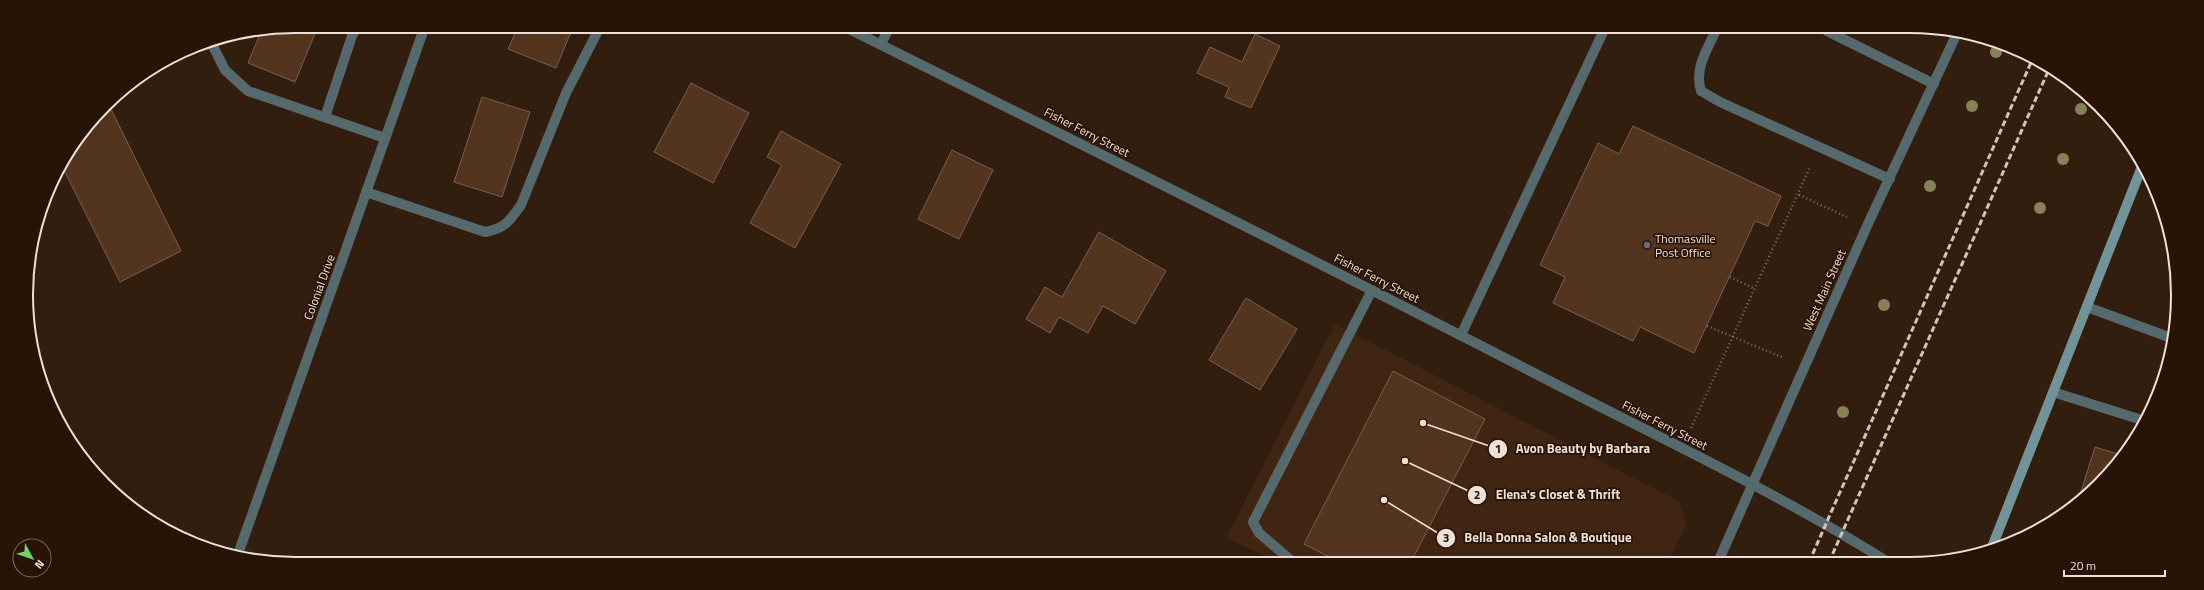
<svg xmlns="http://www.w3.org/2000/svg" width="2204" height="590" font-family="'Titillium Web',sans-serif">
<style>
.built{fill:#3f2512}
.building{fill:#53351f;stroke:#78604f}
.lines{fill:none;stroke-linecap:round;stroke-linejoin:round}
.path{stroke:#7f6d61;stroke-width:2.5;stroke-dasharray:1 3;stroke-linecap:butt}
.service{stroke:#566a6d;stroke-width:10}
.minor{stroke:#566a6d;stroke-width:10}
.tertiary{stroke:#566a6d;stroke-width:10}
.secondary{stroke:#729398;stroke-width:10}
.rail{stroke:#d2c2b8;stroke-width:3;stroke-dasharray:6 3;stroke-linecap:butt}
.tree{fill:#858258}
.service-dot{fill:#5c6f8a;stroke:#281406;stroke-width:1.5}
.labels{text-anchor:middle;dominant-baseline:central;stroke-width:3.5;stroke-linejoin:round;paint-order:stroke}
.street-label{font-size:12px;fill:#efe0d7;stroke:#281406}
.poi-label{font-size:12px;fill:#efe0d7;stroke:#281406;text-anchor:start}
.rim{fill:none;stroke:#efe0d7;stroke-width:2}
.leader{fill:none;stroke:#efe0d7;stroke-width:1.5}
.callout-dot{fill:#efe0d7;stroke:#281406;stroke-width:1.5}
.mark-label{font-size:12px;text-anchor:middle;font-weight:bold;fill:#111}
.callout-label{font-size:13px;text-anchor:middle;font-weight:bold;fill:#efe0d7;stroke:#281406;stroke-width:3.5;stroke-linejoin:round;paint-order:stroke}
</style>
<rect width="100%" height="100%" fill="#321e0f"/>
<polygon class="built" points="1335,324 1680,502 1687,524 1668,562 1281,563 1226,538"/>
<g class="building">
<polygon points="295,26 318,26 295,82 248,63 262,29"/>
<polygon points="518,27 573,27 556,68 508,49"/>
<polygon points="1255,34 1280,46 1251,108 1225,97 1229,87 1197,73 1210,47 1242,62"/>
<polygon points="691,83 749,113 713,183 654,152"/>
<polygon points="482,97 530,112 502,197 454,182"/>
<polygon points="108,103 181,251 120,282 61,164 82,131"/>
<polygon points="1633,126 1781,196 1768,226 1755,221 1694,353 1640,327 1633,341 1553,303 1565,277 1540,265 1598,143 1619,154"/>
<polygon points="781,131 841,164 795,248 750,223 782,165 767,157"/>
<polygon points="952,150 993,170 959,239 918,219"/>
<polygon points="1099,232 1166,271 1135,324 1103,306 1088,333 1059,317 1050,333 1026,319 1045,287 1062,297"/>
<polygon points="1246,298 1297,329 1260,390 1209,360"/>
<polygon points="1393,371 1485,419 1411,562 1341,563 1304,544"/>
<polygon points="2095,447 2121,455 2099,485 2078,501"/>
</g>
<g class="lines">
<g class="path">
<polyline points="1799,195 1847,217"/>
<polyline points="1730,277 1755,289"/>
<polyline points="1707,326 1784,358"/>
<polyline points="1691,428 1810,167"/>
</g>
<g class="service">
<path d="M 1716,30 C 1707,51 1694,68 1701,91 L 1720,102 L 1890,179"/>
<polyline points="1827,31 1934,84"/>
<polyline points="216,39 213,46 225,70 248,91 385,138"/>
<polyline points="881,44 889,28"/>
<polyline points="325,117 352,36 358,26"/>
<path d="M 366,192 L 485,232 C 505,228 509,222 521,205 L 566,93 L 600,27"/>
<polyline points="2087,307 2174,339"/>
<polyline points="1461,335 1604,30"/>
<polyline points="2053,392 2145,421"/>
<polyline points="1294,563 1259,533 1253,522 1372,290"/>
</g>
<polyline class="minor" points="237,557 425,26"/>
<g class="tertiary">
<path d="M 847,28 C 1077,142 1307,256 1536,374 C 1654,435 1775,491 1888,562"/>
<polyline points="1718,562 1867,226 1958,31"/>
</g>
<polyline class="secondary" points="1992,547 2143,164"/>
<g class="rail">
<polyline points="1809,562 2033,58"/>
<polyline points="1829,562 2050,67"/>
</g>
</g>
<g class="tree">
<circle cx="1996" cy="52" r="6"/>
<circle cx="1972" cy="106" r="6"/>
<circle cx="2081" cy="109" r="6"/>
<circle cx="2063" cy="159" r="6"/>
<circle cx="1930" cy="186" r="6"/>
<circle cx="2040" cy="208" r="6"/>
<circle cx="1884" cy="305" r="6"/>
<circle cx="1843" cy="412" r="6"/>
</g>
<circle class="service-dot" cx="1647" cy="245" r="4"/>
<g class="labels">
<g class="street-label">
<text transform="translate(1087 132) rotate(27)">Fisher Ferry Street</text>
<text transform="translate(1377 278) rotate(27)">Fisher Ferry Street</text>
<text transform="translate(319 287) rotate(-70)">Colonial Drive</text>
<text transform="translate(1824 290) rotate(-66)">West Main Street</text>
<text transform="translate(1665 425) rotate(27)">Fisher Ferry Street</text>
</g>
<g class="poi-label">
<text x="1655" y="238">Thomasville<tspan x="1655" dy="14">Post Office</tspan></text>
</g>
</g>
<path d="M0 0H2204V590H0ZM295 33H1909A262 262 0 0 1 2171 295V295A262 262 0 0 1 1909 557H295A262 262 0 0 1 33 295V295A262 262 0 0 1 295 33Z" fill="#281406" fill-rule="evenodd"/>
<path class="rim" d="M295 33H1909A262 262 0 0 1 2171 295V295A262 262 0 0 1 1909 557H295A262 262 0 0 1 33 295V295A262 262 0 0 1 295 33Z"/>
<path class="leader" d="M1423 423L1498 449M1405 461L1477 495M1384 500L1446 538"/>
<g class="callout-dot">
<circle cx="1423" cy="423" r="4"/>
<circle cx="1405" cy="461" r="4"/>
<circle cx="1384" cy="500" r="4"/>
<circle cx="1498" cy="449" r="10"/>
<circle cx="1477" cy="495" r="10"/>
<circle cx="1446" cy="538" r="10"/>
</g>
<g class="mark-label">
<text x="1498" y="453">1</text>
<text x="1477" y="499">2</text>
<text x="1446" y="542">3</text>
</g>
<g class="callout-label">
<text x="1583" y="453">Avon Beauty by Barbara</text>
<text x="1558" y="499">Elena's Closet &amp; Thrift</text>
<text x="1548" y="542">Bella Donna Salon &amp; Boutique</text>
</g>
<g transform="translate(32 558) rotate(130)"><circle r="19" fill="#281406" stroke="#78665a"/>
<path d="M0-3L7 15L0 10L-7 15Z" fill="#70d35f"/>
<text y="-6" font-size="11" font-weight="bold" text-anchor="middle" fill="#efe0d7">N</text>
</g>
<path d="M2064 570v6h101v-6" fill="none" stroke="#efe0d7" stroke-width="2"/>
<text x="2070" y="570" font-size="12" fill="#efe0d7" stroke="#281406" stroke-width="3" paint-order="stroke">20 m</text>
</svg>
